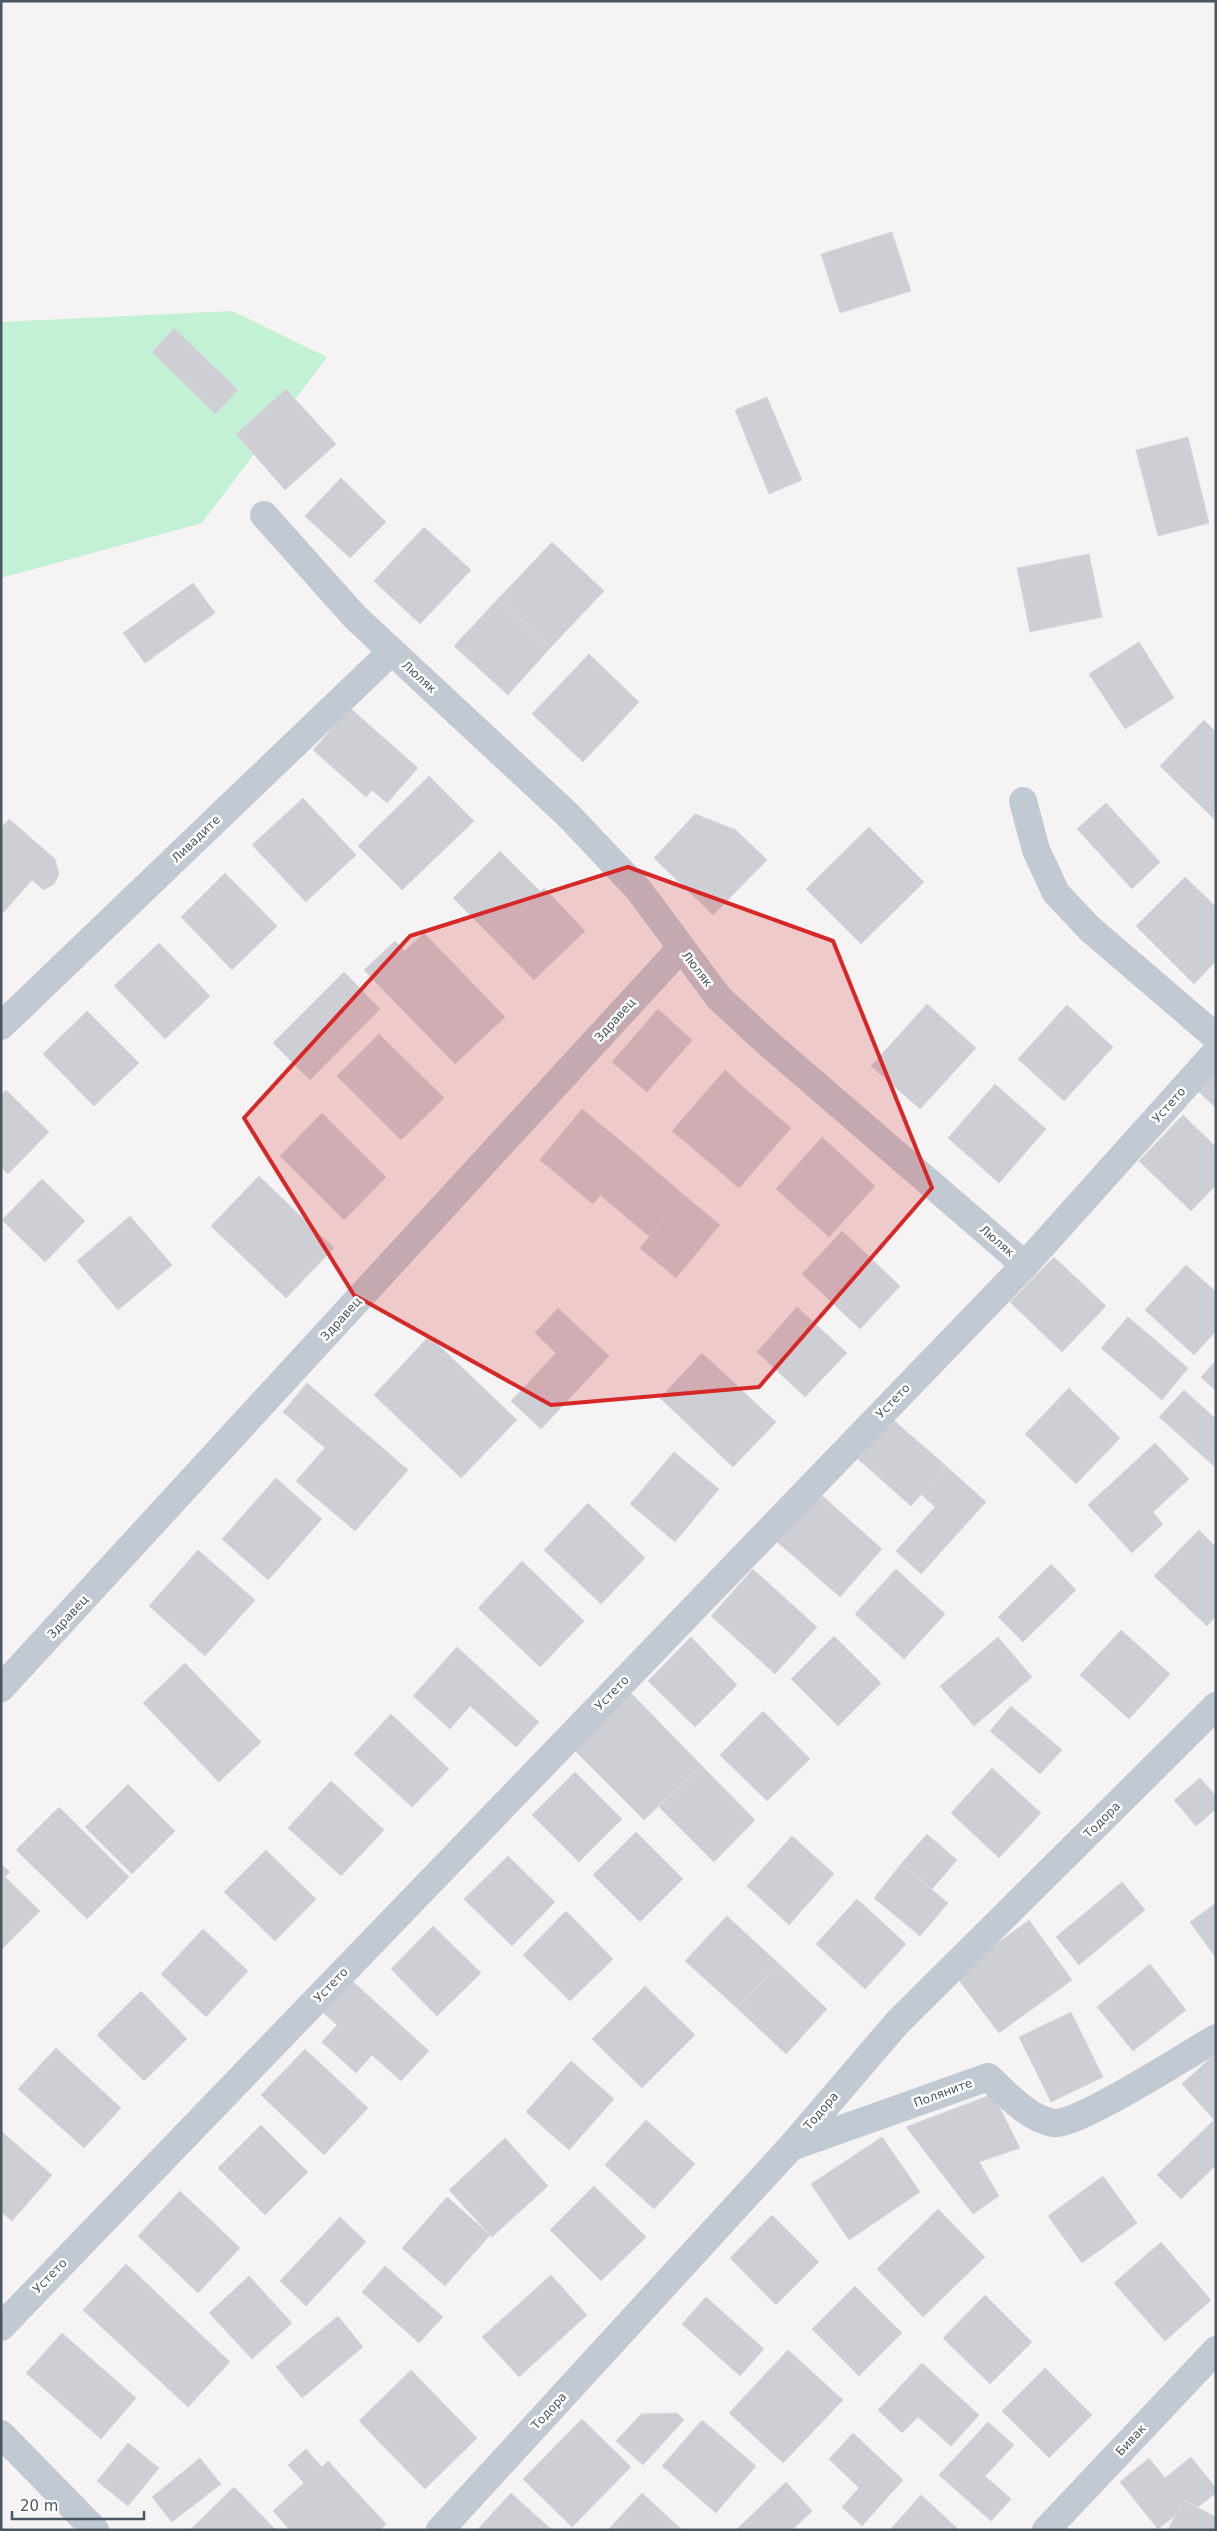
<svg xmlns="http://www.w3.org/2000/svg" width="1217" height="2531" font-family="'DejaVu Sans',sans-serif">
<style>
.green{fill:#c3f1d5}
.building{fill:#cdcfd5;stroke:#d7d9de}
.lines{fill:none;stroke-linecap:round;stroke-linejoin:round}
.street{stroke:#c1cad2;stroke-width:28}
.marked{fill:#d62828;fill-opacity:0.2;stroke:#d62828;stroke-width:4;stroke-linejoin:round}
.labels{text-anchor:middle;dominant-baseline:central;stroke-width:5;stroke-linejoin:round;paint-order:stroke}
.street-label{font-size:12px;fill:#4a5661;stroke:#fff}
</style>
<rect width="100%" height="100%" fill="#f5f3f3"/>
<polygon class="green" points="232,311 327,357 202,523 1,578 1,322"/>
<g class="building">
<polygon points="892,232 911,291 840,313 821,254"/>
<polygon points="174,328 238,390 215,414 152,352"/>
<polygon points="286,389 336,444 285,490 236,434"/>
<polygon points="767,397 802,480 769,494 735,410"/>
<polygon points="1188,437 1209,523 1158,536 1136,450"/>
<polygon points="341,478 386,522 350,558 305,516"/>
<polygon points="424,527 471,570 420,624 374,581"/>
<polygon points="552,542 604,591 551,647 498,599"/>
<polygon points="1089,554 1102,617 1030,632 1017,568"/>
<polygon points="193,583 215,613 145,663 123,633"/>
<polygon points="498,599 551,647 508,695 454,646"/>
<polygon points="1139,642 1174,698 1125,729 1089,674"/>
<polygon points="589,654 639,702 583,762 532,714"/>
<polygon points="350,708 418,768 387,803 372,790 366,797 313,750"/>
<polygon points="1204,720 1216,732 1214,819 1160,766"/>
<polygon points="429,776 474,821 402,890 358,846"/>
<polygon points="303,798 356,855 306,902 252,845"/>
<polygon points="1106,803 1160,862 1132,889 1077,829"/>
<polygon points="695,814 736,830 767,860 713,915 654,858"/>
<polygon points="9,819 55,859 59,874 54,884 44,890 32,880 1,915 1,828"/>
<polygon points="869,827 924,882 861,944 806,889"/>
<polygon points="500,851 540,891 493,938 453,898"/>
<polygon points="225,873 277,926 232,970 181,917"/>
<polygon points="1185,877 1216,907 1216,961 1194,984 1136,926"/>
<polygon points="544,888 585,931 534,980 493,938"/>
<polygon points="424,933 505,1017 455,1064 364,970 395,941 405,951"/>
<polygon points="159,943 210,996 165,1039 114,986"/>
<polygon points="344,972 380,1009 310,1080 273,1043"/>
<polygon points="927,1004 976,1048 920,1109 871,1066"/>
<polygon points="1067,1005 1113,1047 1064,1101 1018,1059"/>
<polygon points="658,1009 692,1040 647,1092 612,1062"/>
<polygon points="87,1011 139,1063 94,1106 43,1054"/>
<polygon points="379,1034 444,1098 401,1140 337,1076"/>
<polygon points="725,1070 742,1086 689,1145 672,1131"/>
<polygon points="1216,1072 1216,1108 1198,1091"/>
<polygon points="995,1084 1046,1129 999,1183 948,1138"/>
<polygon points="742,1086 791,1128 739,1188 689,1145"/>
<polygon points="6,1090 49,1132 8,1174 1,1167 1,1095"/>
<polygon points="582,1109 635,1153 593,1204 540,1160"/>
<polygon points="322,1113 386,1177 344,1220 280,1156"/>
<polygon points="1183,1115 1216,1147 1216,1185 1191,1211 1139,1161"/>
<polygon points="822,1137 875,1186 829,1237 776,1189"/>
<polygon points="635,1153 684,1195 649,1236 600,1195"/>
<polygon points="259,1176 334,1248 286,1298 211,1226"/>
<polygon points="42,1179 85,1221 45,1262 2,1220"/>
<polygon points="684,1195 720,1225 676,1278 640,1248"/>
<polygon points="130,1216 172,1265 118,1310 77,1261"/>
<polygon points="842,1231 900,1286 860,1329 802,1274"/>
<polygon points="1054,1257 1106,1306 1062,1352 1010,1302"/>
<polygon points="1186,1265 1216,1292 1216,1331 1194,1355 1145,1310"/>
<polygon points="797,1307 847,1353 805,1397 757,1352"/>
<polygon points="558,1308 609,1356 541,1429 511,1401 556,1353 535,1333"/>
<polygon points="1128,1317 1188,1368 1162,1400 1101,1348"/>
<polygon points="429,1336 517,1420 461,1478 374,1395"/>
<polygon points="702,1353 776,1422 733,1467 660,1398"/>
<polygon points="1216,1361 1216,1391 1201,1377"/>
<polygon points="307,1383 408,1470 355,1531 296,1481 325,1448 283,1412"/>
<polygon points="1069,1388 1120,1438 1076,1484 1025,1434"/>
<polygon points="1184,1390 1216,1419 1214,1466 1159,1417"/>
<polygon points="892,1419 946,1466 911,1506 858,1459"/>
<polygon points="1155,1443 1189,1479 1153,1512 1163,1524 1132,1553 1088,1505"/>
<polygon points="674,1452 719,1489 675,1542 630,1504"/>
<polygon points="946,1466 986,1502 921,1574 896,1551 935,1507 921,1494"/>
<polygon points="276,1478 322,1519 268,1580 222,1539"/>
<polygon points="818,1492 882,1549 840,1597 775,1540"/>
<polygon points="588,1503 645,1558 601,1604 544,1550"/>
<polygon points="1199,1530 1216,1547 1216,1616 1207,1626 1154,1576"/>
<polygon points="198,1550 255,1600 205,1656 149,1606"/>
<polygon points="522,1561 584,1621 540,1667 478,1608"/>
<polygon points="1051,1564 1076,1590 1023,1642 998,1617"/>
<polygon points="753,1569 817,1627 775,1674 711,1616"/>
<polygon points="896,1569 945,1614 904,1659 855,1614"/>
<polygon points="1121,1630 1170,1674 1129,1719 1080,1675"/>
<polygon points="834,1636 881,1683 838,1726 791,1679"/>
<polygon points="691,1637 737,1685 695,1727 648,1681"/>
<polygon points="998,1637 1032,1677 974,1726 940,1686"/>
<polygon points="457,1647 539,1722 516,1747 470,1706 450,1729 413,1696"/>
<polygon points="185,1663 261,1742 219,1782 143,1703"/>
<polygon points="629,1691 701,1765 644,1820 572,1748"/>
<polygon points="1011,1706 1062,1750 1040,1774 990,1731"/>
<polygon points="763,1711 810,1759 767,1801 720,1755"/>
<polygon points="391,1714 449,1769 412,1807 354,1754"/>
<polygon points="701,1765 755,1820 714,1862 659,1807"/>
<polygon points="992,1768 1041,1813 999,1858 951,1813"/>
<polygon points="575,1772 622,1819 579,1862 532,1815"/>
<polygon points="1200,1778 1216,1796 1216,1809 1196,1826 1174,1800"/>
<polygon points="331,1781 384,1830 341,1876 288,1828"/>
<polygon points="128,1784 175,1831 132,1874 85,1827"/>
<polygon points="59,1807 129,1877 87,1919 16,1850"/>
<polygon points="636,1832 683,1879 640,1922 593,1875"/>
<polygon points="927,1834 957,1860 932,1889 901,1864"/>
<polygon points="792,1836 834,1874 789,1925 747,1886"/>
<polygon points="266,1850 316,1899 275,1941 224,1892"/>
<polygon points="508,1856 555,1902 512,1946 464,1899"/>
<polygon points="1,1864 10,1872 5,1877 40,1911 1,1950"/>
<polygon points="901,1864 948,1903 920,1936 874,1898"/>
<polygon points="1122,1882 1145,1910 1079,1965 1056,1937"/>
<polygon points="857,1899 906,1944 865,1989 816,1944"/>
<polygon points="1216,1903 1216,1958 1190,1922"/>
<polygon points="566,1911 613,1959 570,2001 523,1955"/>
<polygon points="727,1916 779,1964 737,2008 685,1961"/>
<polygon points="1029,1920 1072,1980 999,2033 955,1975"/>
<polygon points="433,1926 481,1973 437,2016 391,1969"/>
<polygon points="203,1929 248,1971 206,2017 161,1974"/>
<polygon points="779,1964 827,2009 786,2054 737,2008"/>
<polygon points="1150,1964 1186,2010 1133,2051 1097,2007"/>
<polygon points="350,1979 429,2051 401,2081 372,2055 356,2073 322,2042 337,2025 321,2011"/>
<polygon points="645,1986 695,2035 642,2088 592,2039"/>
<polygon points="141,1991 187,2039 144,2081 97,2035"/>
<polygon points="1071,2012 1103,2077 1051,2102 1019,2037"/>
<polygon points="56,2048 121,2108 84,2148 18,2089"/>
<polygon points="305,2049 368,2108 324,2155 261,2095"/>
<polygon points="1216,2053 1216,2122 1182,2084"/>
<polygon points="571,2061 614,2099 569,2150 526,2112"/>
<polygon points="993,2094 1020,2148 979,2162 999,2196 973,2214 906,2127"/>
<polygon points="646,2120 695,2164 654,2209 605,2165"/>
<polygon points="1214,2120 1216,2165 1181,2199 1157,2175"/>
<polygon points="261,2125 308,2172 265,2215 218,2168"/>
<polygon points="2,2132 52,2175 12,2221 1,2212"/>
<polygon points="882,2137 920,2192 849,2240 811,2184"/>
<polygon points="505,2138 548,2186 492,2237 449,2190"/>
<polygon points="1103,2176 1137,2223 1082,2263 1048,2216"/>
<polygon points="594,2186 646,2237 601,2281 550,2230"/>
<polygon points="180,2191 240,2248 198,2293 138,2236"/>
<polygon points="447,2197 490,2235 445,2286 402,2248"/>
<polygon points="938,2209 985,2257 923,2317 877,2269"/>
<polygon points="772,2215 819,2262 776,2305 730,2258"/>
<polygon points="340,2217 366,2242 306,2306 280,2281"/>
<polygon points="1161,2242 1211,2300 1165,2341 1114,2283"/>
<polygon points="126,2264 230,2362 188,2407 83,2310"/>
<polygon points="385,2266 443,2317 419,2343 362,2292"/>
<polygon points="551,2275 587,2315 519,2377 482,2337"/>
<polygon points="249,2276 292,2323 252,2359 209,2313"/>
<polygon points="855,2286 902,2333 859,2376 812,2329"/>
<polygon points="985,2295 1032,2342 990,2384 943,2338"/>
<polygon points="706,2297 764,2349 740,2376 682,2324"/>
<polygon points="338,2316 363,2347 302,2398 276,2367"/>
<polygon points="62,2333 136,2398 101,2439 26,2373"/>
<polygon points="788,2350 843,2400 783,2463 729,2413"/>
<polygon points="922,2363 979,2415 951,2446 918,2417 902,2433 878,2410"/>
<polygon points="1045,2368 1092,2415 1049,2458 1002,2411"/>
<polygon points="411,2370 477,2438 425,2489 359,2421"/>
<polygon points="677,2413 684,2420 643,2465 616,2441 641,2414"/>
<polygon points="582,2419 631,2467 572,2527 523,2479"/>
<polygon points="702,2420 756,2466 716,2513 662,2466"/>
<polygon points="988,2422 1014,2445 985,2476 1011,2499 991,2521 939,2475"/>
<polygon points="853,2433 903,2480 862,2526 842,2507 859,2488 829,2459"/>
<polygon points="128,2443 159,2468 128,2506 97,2481"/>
<polygon points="306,2449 322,2467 328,2461 386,2524 380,2530 290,2530 273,2511 304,2483 288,2465"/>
<polygon points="1191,2457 1216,2488 1216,2493 1198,2507 1183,2500 1175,2516 1158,2529 1120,2482 1149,2458 1165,2478"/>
<polygon points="200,2458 221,2484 172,2522 152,2497"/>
<polygon points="786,2482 812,2511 792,2530 736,2530"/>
<polygon points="234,2487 276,2530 190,2530"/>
<polygon points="511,2493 552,2530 477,2530"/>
<polygon points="642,2493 682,2530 608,2530"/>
<polygon points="921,2495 959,2530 890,2530"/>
<polygon points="1183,2500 1216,2517 1216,2530 1168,2530"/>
</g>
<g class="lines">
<g class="street">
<polyline points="264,515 355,617 568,815 638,889 719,998 762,1038 1025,1265"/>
<polyline points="1023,801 1036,850 1056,893 1090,929 1216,1037"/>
<polyline points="1,1026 391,652"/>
<polyline points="1,1688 681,948"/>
<path d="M 791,2147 L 988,2077 C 1007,2094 1026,2117 1053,2123 C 1073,2128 1191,2053 1216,2038"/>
<polyline points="1,2327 1025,1265 1216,1052"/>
<polyline points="1,2434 95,2530"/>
<polyline points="440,2530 790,2148 897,2023 1216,1706"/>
<polyline points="1046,2530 1216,2350"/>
</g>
</g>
<path class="marked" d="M 628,867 L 833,941 L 932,1188 L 759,1387 L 551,1405 L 354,1295 L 244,1118 L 410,936 Z"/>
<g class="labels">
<g class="street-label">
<text transform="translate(419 677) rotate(42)">Люляк</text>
<text transform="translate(196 839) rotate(-44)">Ливадите</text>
<text transform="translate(697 969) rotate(52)">Люляк</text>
<text transform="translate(615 1020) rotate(-48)">Здравец</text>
<text transform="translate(1169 1105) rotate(-48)">Устето</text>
<text transform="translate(997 1241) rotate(41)">Люляк</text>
<text transform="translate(341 1319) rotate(-48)">Здравец</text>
<text transform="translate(893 1401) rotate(-46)">Устето</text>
<text transform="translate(68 1617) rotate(-47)">Здравец</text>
<text transform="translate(612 1693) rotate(-46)">Устето</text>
<text transform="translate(1102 1820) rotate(-45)">Тодора</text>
<text transform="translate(331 1985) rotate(-46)">Устето</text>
<text transform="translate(943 2093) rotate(-20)">Поляните</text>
<text transform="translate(821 2111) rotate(-49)">Тодора</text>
<text transform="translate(50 2276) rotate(-46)">Устето</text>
<text transform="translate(549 2411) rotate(-47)">Тодора</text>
<text transform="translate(1131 2440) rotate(-47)">Бивак</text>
</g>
</g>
<rect width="1217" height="2531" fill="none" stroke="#4a5661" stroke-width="5"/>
<path d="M12 2511v8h132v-8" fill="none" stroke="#4a5661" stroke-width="2.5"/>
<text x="20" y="2511" font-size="15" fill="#4a5661" stroke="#ffffff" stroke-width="4" paint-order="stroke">20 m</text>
</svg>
